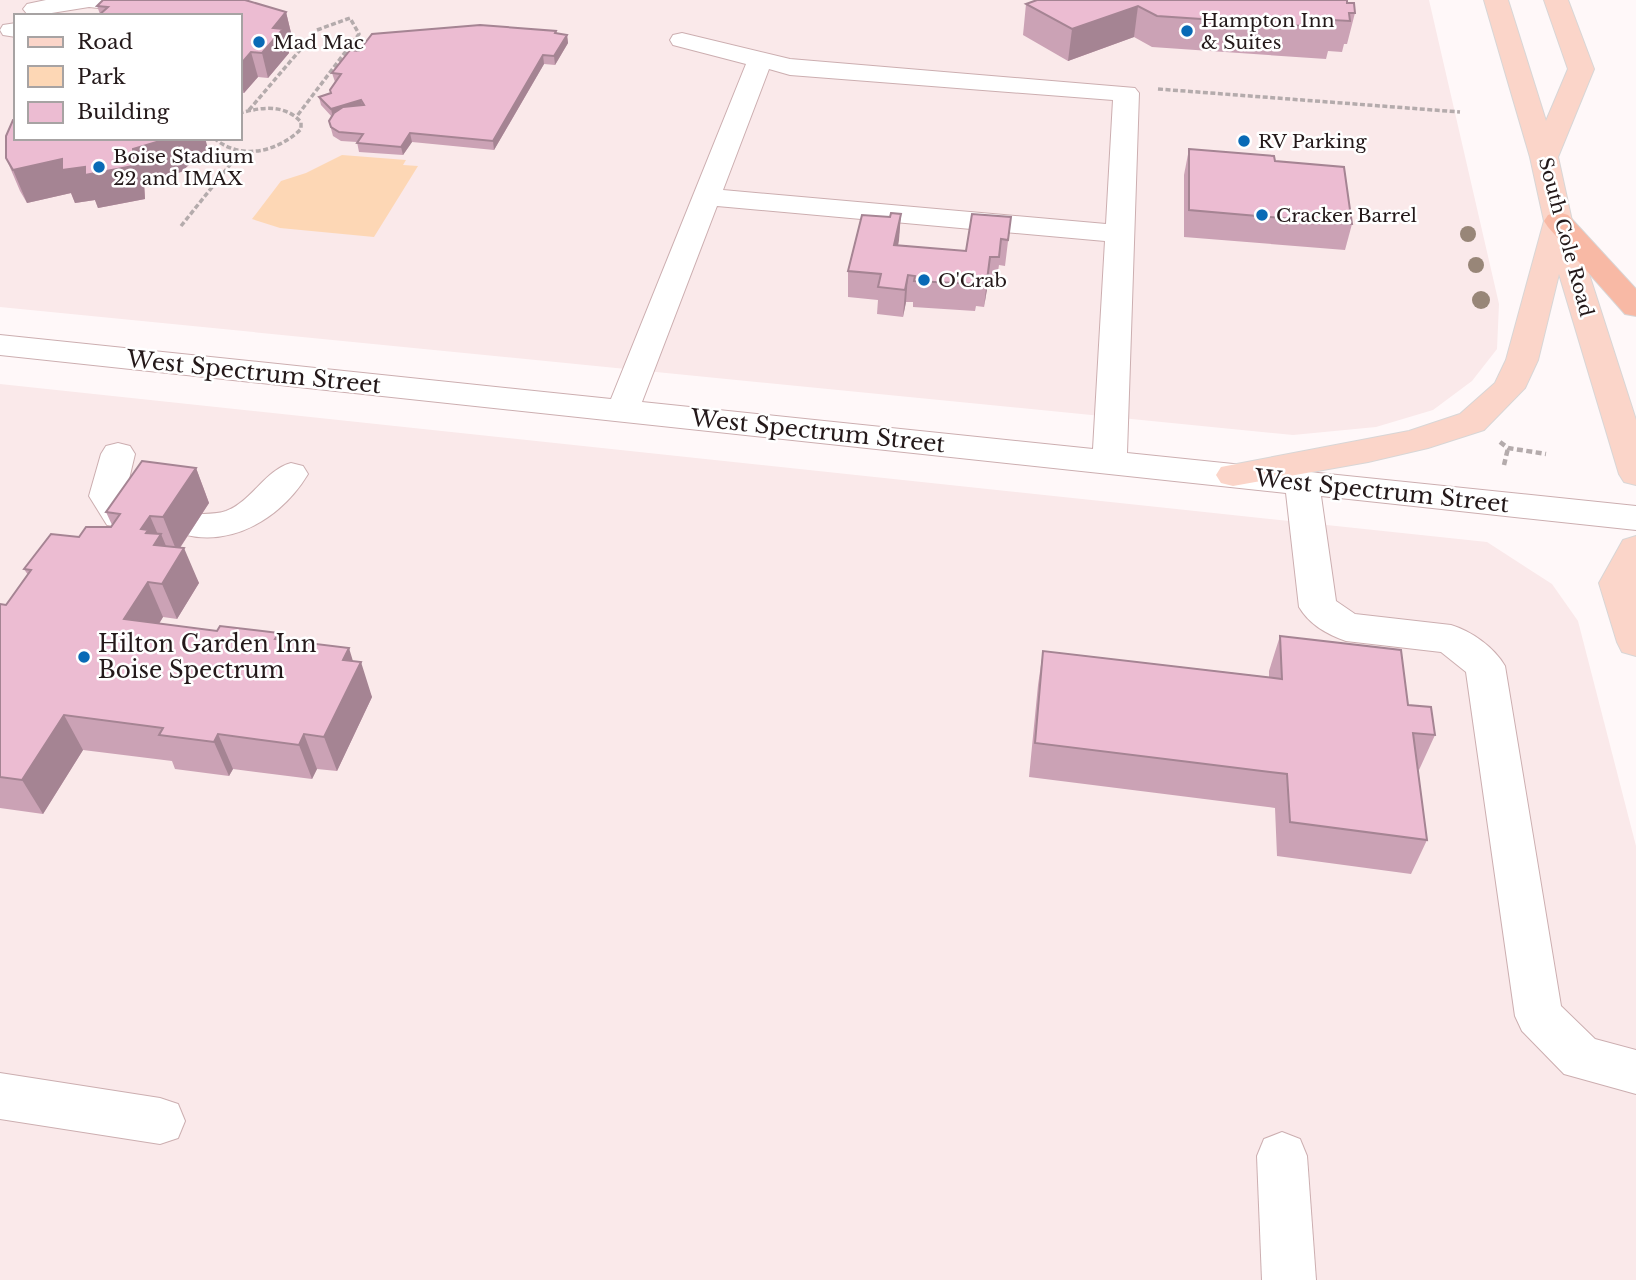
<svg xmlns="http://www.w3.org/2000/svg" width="1636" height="1280" font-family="'Libre Baskerville',serif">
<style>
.built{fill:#fae9ea;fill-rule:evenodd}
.green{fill:#fdd7b5}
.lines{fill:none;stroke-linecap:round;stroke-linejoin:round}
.minor-casing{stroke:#ccaeb0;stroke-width:2}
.major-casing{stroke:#d8d6d6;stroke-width:2}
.highway-casing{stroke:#d8d6d6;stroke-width:2}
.path-far1{stroke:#b4abac;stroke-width:3.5;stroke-dasharray:5 2.5;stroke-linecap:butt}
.path{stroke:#b4abac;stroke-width:4.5;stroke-dasharray:6 3.5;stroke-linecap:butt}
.minor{fill:#fff;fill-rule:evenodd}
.major{fill:#fbd5c9;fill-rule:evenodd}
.highway{fill:#f8b9a5;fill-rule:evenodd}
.tree{fill:#988678}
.wall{fill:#cba2b5}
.shaded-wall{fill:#a58493}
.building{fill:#ecbcd2;stroke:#a58493;stroke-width:2}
.poi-dot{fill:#096ab6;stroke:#fff;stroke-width:2.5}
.labels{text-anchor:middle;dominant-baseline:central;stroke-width:5;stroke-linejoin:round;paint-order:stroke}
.far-poi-label{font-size:19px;fill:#24191a;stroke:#fff;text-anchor:start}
.far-street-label{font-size:19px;fill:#24191a;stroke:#fff}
.street-label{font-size:23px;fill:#24191a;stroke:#fff}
.poi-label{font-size:23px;fill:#24191a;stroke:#fff;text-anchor:start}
</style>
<rect width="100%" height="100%" fill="#fff8f9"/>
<g class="built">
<path d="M 0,0 L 1429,0 L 1499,304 L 1497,349 L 1472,381 L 1433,410 L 1376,427 L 1293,435 L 0,307 ZM 16,16 L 240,16 L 240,138 L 16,138 Z"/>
<polygon points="0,384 1487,542 1552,584 1578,621 1636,846 1636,1280 0,1280"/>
</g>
<polygon class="green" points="342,155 406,160 403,165 418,166 374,237 280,228 252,219 281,181 306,173"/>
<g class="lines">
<g class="minor-casing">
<g id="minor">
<polygon points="46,0 126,0 133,10 129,16 103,16 108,9 89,7 33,16 27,14 23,9 27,4"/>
<polygon points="16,23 16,37 3,35 0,30 3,25"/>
<path d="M 682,33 L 790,59 L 1135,88 L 1139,93 L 1127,453 L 1636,506 L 1636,530 L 1321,496 L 1336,601 L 1355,614 L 1451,625 C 1471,631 1494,647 1505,666 L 1561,1006 L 1595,1039 L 1636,1050 L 1636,1094 L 1564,1074 L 1522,1031 L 1515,1016 L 1466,672 L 1441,652 L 1346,641 C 1328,635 1309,624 1299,607 L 1286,493 L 0,355 L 0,335 L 611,399 L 746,64 L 673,45 L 670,40 L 673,35 ZM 769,69 L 790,75 L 1113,100 L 1106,224 L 723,190 ZM 717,206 L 1105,241 L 1093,449 L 642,402 Z"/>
<polygon points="118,443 130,446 135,454 125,496 131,505 154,509 159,518 154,527 141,530 107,525 89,496 101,454 106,446"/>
<path d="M 291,463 L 303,466 L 308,474 C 282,517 233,548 182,534 L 177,525 L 182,516 C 196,512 212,516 226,511 C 252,501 265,470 291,463 Z"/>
<polygon points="0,1073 160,1098 178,1104 185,1121 178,1138 160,1144 0,1119"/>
<polygon points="1282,1132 1300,1139 1307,1156 1316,1280 1262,1280 1257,1156 1264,1139"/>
</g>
</g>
<g class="major-casing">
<g id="major">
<polygon points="1484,0 1508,0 1546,121 1568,69 1544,0 1568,0 1594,69 1558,157 1572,221 1636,420 1636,485 1624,482 1619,474 1559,274 1538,360 1525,388 1484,430 1428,448 1368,462 1233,486 1221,483 1216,475 1221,467 1409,431 1460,414 1495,383 1506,360 1544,221 1530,157"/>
<polygon points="1636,536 1636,656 1622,652 1617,642 1599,583 1623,540"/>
</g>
</g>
<g class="highway-casing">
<polygon id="highway" points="1558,212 1568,215 1636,289 1636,316 1625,314 1548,227 1544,221 1548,215"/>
</g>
<g class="path-far1">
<polyline points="1158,89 1460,112"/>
<polyline points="249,110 317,30 350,18 359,34 297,116"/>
<path d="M 214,138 C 240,161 278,152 301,129 L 301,122 C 285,104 262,107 240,113"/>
<polyline points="181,226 241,151"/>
</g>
<g class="path">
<polyline points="1500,442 1508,448 1546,454"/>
<polyline points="1504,465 1508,448"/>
</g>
<use href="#minor" class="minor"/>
<use href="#major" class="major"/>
<use href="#highway" class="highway"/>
</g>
<g class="tree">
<circle cx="1468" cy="234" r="8"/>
<circle cx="1476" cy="265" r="8"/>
<circle cx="1481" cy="300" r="9"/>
</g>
<g class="wall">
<polygon points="103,0 245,0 286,12 292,37 287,43 289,53 268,78 258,77 244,93 240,93 240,16 98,16 100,14 97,6"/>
<polygon points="1347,3 1355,13 1347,44 1344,44 1342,52 1328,51 1326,59 1152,47 1134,37 1068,61 1023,35 1026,4"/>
<polygon points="556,31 557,34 567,35 568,43 555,65 544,64 494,150 412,142 403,155 359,152 357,142 341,141 333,136 329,121 332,117 321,105 319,97 330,93 330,90 335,82 332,73 359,51"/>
<polygon points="1189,149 1275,161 1352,224 1345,250 1184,237 1184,175"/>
<polygon points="209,152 200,155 181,172 144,182 145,199 98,208 95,200 75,203 71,193 27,203 20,191 6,158"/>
<polygon points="901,214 898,245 966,251 1011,217 1005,266 999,265 996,284 988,283 984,307 976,306 975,311 913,307 913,302 906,302 903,317 877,314 878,300 848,297 848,271 890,217"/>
<polygon points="196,468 209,503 180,548 199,583 177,619 163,617 159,624 281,640 353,661 372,697 337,771 317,769 312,779 233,769 229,776 175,769 172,761 83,750 43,814 0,808 0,604 6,605 28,575 24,569 79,537 111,527 112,525 106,512"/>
<polygon points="1280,636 1408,705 1435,735 1419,770 1418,769 1427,840 1411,874 1277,856 1275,808 1029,777 1038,685 1043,651 1269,677 1269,671"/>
</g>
<g class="shaded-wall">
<polygon points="1138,6 1134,37 1068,61 1072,29"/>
<polygon points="286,12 292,37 287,43 289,53 268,78 262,53 273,28"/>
<polygon points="567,35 568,43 555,65 554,56"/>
<polygon points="251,52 258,77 244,93 240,78 240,65"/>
<polygon points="543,55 544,64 494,150 493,141"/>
<polygon points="361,100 363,109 333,118 331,109"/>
<polygon points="410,133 412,142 403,155 401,147"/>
<polygon points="170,138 205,138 209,152 200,155 181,172 144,182 145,199 98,208 95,200 75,203 71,193 27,203 13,170 62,159 85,167 133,149"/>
<polygon points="901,214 899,240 893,271 894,245"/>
<polygon points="990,257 988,283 984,307 987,280"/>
<polygon points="908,275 906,302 903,317 905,290"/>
<polygon points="196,468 209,503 177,552 163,517"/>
<polygon points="150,516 159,537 161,534 174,565 184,548 199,583 177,619 162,584 141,529"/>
<polygon points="148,582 163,617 140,654 124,619"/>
<polygon points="349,648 356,671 361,662 372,697 337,771 324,737 343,660"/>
<polygon points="64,715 83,750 43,814 22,780"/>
<polygon points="218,734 233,769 229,776 214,742"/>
<polygon points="304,734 317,769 312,779 299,745"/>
</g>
<g class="building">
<polygon points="103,0 245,0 286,12 273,28 283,29 262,53 251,52 240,65 240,16 98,16 108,7 97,6"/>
<polygon points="1037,0 1347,0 1347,3 1354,3 1355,13 1349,13 1350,21 1333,20 1334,28 1157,16 1138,6 1072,29 1026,4"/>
<polygon points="480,25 556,31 555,33 567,35 554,56 543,55 493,141 410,133 401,147 357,143 363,134 339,132 331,127 329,121 334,113 343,107 364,105 361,100 331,109 319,97 331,93 330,90 341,74 332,73 350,50 359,51 372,34"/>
<polygon points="13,120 16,120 16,138 170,138 133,149 133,166 85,175 85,167 62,170 62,159 13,170 6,158 6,136"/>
<polygon points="1189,149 1274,156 1275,161 1344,167 1352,224 1189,210"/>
<polygon points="891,213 901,214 894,245 966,251 972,214 1011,217 1008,240 1001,239 999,257 990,257 987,280 978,279 977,284 914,281 915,276 908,275 905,290 878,287 881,274 848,271 862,215 890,217"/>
<polygon points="142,461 196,468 163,517 150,516 141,529 148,530 146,533 161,534 154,545 184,548 162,584 148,582 124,619 217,631 220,626 279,633 275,639 349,648 343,660 361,662 324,737 304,734 299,745 218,734 214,742 159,735 163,728 64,715 22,780 0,777 0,604 6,605 31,570 24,569 51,534 79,537 86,527 111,527 120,514 106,512"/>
<polygon points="1280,636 1401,650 1408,705 1431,707 1435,735 1413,733 1427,840 1290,822 1287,774 1035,743 1043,651 1282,679"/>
</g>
<g class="poi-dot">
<circle cx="1187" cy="31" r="7"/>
<circle cx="259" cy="42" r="7"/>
<circle cx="1244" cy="141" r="7"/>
<circle cx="99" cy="167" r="7"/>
<circle cx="1262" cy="215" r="7"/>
<circle cx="924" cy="280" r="7"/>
<circle cx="84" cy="657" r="7"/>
</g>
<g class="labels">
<g class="far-poi-label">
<text x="1201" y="20">Hampton Inn<tspan x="1201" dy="22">&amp; Suites</tspan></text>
<text x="273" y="42">Mad Mac</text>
<text x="1258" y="141">RV Parking</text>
<text x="113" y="156">Boise Stadium<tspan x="113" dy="22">22 and IMAX</tspan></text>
<text x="1276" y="215">Cracker Barrel</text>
<text x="938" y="280">O'Crab</text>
</g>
<g class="far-street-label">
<text transform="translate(1566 237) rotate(75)">South Cole Road</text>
</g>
<g class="street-label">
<text transform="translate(254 372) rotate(6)">West Spectrum Street</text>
<text transform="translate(818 431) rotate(6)">West Spectrum Street</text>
<text transform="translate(1382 491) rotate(6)">West Spectrum Street</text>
</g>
<g class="poi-label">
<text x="98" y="644">Hilton Garden Inn<tspan x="98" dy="26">Boise Spectrum</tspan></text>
</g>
</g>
<rect x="14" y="14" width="228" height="126" fill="#ffffff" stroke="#a7a3a3" stroke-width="2"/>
<rect x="28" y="37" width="35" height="10" fill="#fbd5c9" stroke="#a7a3a3" stroke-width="2"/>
<text x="77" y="49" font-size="21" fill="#24191a">Road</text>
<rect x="28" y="66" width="35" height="21" fill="#fdd7b5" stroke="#a7a3a3" stroke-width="2"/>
<text x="77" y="84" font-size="21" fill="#24191a">Park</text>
<rect x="28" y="102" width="35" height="21" fill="#ecbcd2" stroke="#a7a3a3" stroke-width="2"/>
<text x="77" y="119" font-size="21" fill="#24191a">Building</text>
</svg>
